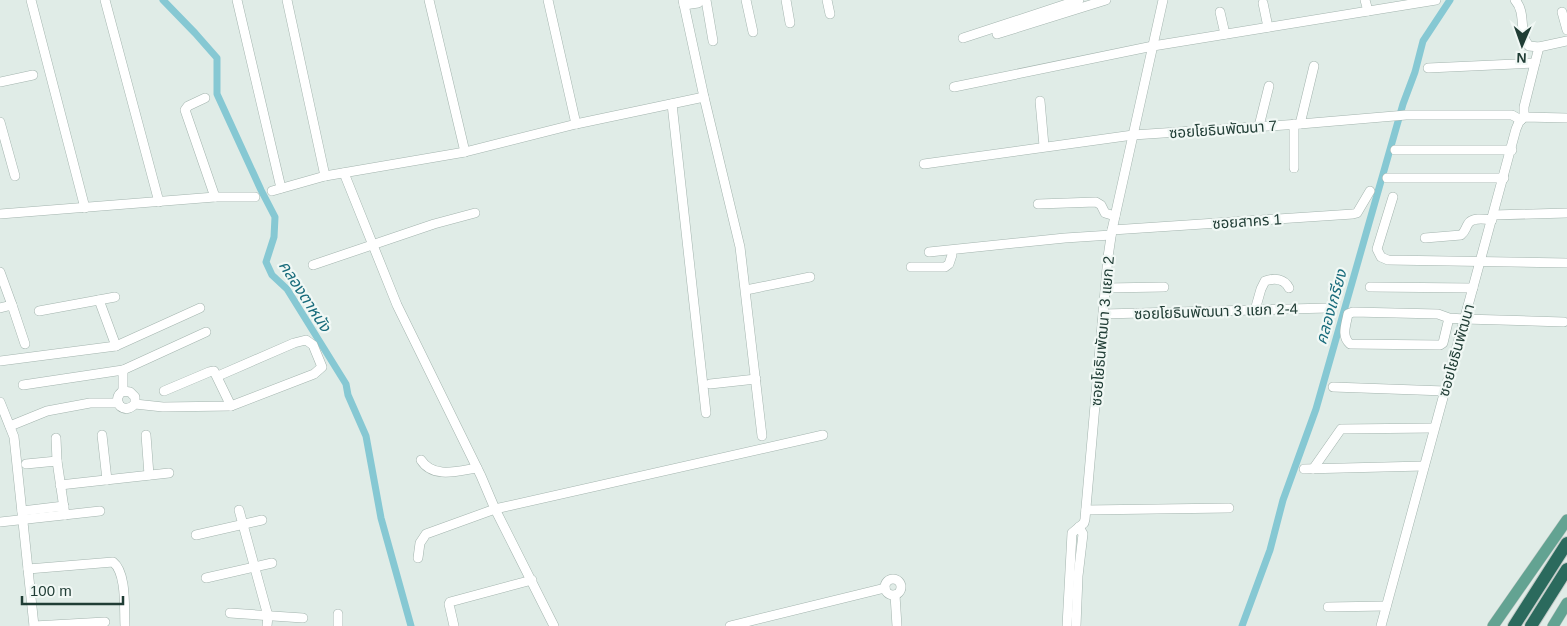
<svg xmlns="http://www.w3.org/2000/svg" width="1567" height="626" font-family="Helvetica,'Noto Sans Thai',sans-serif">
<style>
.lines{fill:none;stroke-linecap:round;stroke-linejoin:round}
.canal{stroke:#86c8d3;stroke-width:7}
.minor-casing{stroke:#a3b4ae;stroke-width:10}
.major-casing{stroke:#c1c9c6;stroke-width:12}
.highway-casing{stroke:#c1c9c6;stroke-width:14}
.minor{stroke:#fff;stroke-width:9}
.major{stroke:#63a392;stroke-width:11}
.highway{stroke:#2b6a5d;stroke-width:12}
.labels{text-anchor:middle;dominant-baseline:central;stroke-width:4.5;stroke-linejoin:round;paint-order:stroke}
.street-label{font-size:15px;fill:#203d35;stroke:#f1f8f5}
.water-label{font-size:16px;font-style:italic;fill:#186b7b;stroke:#f1f8f5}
</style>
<rect width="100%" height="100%" fill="#e0ece7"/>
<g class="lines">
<g class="canal">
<polyline points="163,0 195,33 217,58 217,94 261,190 275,217 274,237 266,262 272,275 287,289 346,384 348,395 366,436 381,518 411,626"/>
<polyline points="1242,626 1270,550 1283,500 1316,409 1403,104 1415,72 1423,41 1450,0"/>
</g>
<g class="minor-casing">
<g id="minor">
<polyline points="31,0 85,208"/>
<polyline points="105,0 159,202"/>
<polyline points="237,0 281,188"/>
<polyline points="287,0 325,176"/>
<polyline points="429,0 465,152"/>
<polyline points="548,0 576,124"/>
<polyline points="683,0 704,97 740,247 762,436"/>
<polyline points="706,0 713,41"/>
<polyline points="746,0 753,32"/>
<polyline points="786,0 790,23"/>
<polyline points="827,0 830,14"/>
<polyline points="1365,0 1368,11"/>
<path d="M 1515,0 C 1527,13 1518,34 1529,46 L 1539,47 L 1567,41"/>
<polyline points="1263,3 1268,27"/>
<polyline points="684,5 698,3 701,0"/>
<polyline points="1220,12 1225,34"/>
<polyline points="1562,12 1567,30"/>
<polyline points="997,34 1106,0"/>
<polyline points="963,38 1079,0"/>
<polyline points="1428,68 1535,63"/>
<polyline points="0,82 33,75"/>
<polyline points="954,87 1153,46 1436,0"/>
<polyline points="205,98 188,106 185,110 215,197"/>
<polyline points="1040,101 1044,146"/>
<polyline points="672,104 706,413"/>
<polyline points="1524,117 1524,107 1539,47"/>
<polyline points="0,122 15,176"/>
<polyline points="1300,124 1314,66"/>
<polyline points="1259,126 1269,86"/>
<polyline points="1395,150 1512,150"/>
<polyline points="924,164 1133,135 1300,124 1406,115 1512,115 1521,120"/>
<polyline points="1294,168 1294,124"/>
<polyline points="344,173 397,305 481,476 495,509 554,626"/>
<polyline points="1387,178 1504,178"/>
<polyline points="272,191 325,176 465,152 576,124 704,97"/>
<polyline points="1393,197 1377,249 1381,257 1388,260 1567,263"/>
<polyline points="1038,204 1096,202 1101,205 1105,213 1115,216"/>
<polyline points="0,214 215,197 255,197"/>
<polyline points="1494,215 1567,213"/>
<polyline points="1112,230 1353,214 1357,213 1370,191"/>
<path d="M 1425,238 L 1461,235 C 1465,232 1465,229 1468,224 C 1472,217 1484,219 1492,220"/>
<polyline points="929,252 1065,238 1111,235"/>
<polyline points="313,265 434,224 475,213"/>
<polyline points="911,267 945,267 949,264 952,255"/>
<polyline points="0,272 12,305"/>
<polyline points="1370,287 1473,288"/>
<polyline points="1106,288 1164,287"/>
<polyline points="746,290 810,277"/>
<polyline points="99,300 116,346"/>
<polyline points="0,308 12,305 25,344"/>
<path d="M 1255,310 L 1261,289 L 1265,281 C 1274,278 1284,278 1289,288"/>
<polyline points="39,311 115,297"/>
<polyline points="1104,314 1328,308"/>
<path d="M 1449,318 L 1443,343 L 1440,345 L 1350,344 C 1341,336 1346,325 1348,314 L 1353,312 L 1438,314 L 1449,318 L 1464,319 L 1564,322"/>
<polyline points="0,361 116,346 200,308"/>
<polyline points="123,370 123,391"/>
<polyline points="710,384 756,379"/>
<polyline points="23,385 123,370 206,332"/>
<polyline points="1333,387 1445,391"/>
<polyline points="164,391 209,372 214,371 231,406"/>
<polyline points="0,402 14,437 34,626"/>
<path d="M 135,404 L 135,397 L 130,392 L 123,391 C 117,395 116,400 120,406 C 125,410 130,409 135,404 L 163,407 L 231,406 L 314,374 L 322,367 L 313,345 L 306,340 L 294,343 L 218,376"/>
<polyline points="10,426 47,411 90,403 118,403"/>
<polyline points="102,435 107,480"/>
<polyline points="146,435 149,475"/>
<polyline points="56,438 57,461 65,515"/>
<path d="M 421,460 C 433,479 458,471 477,468"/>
<polyline points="26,464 57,461"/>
<polyline points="1304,469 1424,466"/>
<polyline points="1313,469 1341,429 1434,428"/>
<polyline points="60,485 169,473"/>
<polyline points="239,510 268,616 267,626"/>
<polyline points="1086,510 1229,508"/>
<polyline points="22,511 64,506"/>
<polyline points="0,522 100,511"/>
<polyline points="196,535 262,520"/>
<polyline points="418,558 420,543 426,534 495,509 823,435"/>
<path d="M 28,569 L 113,562 C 127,573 124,609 125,626"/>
<polyline points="206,578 272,563"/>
<circle cx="893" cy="587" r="8"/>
<polyline points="895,595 897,626"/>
<polyline points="1328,607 1386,606"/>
<polyline points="230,613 303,618"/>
<polyline points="34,626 105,622"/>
<polyline points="338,626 338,614"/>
<polyline points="454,626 449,604 450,602 532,580"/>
<polyline points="730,626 885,588"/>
<polyline points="1067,626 1072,533 1084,523 1085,519 1108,257 1112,230 1163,0"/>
<polyline points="1076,626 1078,576 1083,534 1079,527"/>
<polyline points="1381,626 1516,129 1519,122 1524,117 1567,118"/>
</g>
</g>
<g class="major-casing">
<g id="major">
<polyline points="1493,626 1567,520"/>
<polyline points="1553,626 1567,603"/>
</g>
</g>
<g class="highway-casing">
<g id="highway">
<polyline points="1514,626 1567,543"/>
<polyline points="1531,626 1567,569"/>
</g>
</g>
<use href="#minor" class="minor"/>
<use href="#major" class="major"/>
<use href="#highway" class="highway"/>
</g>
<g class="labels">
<g class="street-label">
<text transform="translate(1223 129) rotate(-4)">ซอยโยธินพัฒนา 7</text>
<text transform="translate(1247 221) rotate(-4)">ซอยสาคร 1</text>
<text transform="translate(1216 311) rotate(-2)">ซอยโยธินพัฒนา 3 แยก 2-4</text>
<text transform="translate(1102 331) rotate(-85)">ซอยโยธินพัฒนา 3 แยก 2</text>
<text transform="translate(1456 350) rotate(-74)">ซอยโยธินพัฒนา</text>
</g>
<g class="water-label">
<text transform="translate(305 296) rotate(57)">คลองตาหนัง</text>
<text transform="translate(1331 307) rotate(-74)">คลองเกรียง</text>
</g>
</g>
<g transform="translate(1522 45) rotate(182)" stroke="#f1f8f5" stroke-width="4" paint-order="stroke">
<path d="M0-4L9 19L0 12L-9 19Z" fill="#203d35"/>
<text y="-8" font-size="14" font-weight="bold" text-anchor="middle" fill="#203d35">N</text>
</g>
<path d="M22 596v8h101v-8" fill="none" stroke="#203d35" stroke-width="2.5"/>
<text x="30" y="596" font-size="15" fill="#203d35" stroke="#f1f8f5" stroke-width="4" paint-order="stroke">100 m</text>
</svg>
